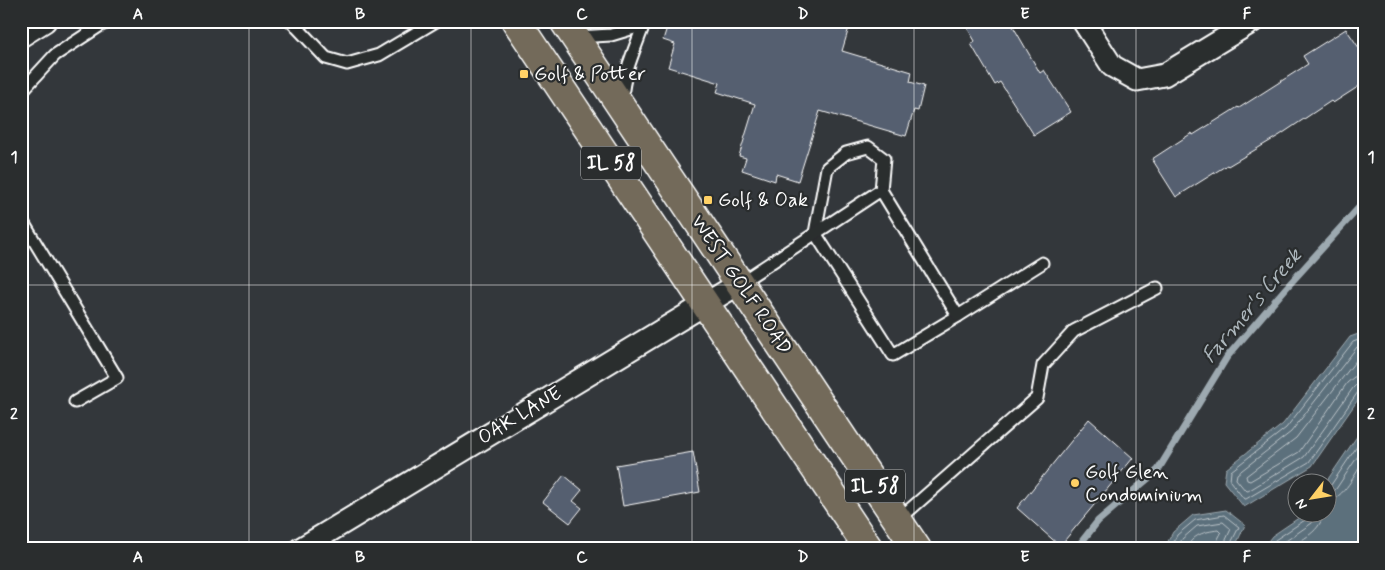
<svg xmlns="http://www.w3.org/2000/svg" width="1385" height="570" font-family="Mynerve,sans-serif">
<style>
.water{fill:#5b6f7b;stroke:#9da9b0}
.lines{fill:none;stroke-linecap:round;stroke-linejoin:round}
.shore{stroke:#bdc5ca;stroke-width:1}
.stream{stroke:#9da9b0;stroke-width:7}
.building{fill:#555e6f;stroke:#fff}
.service-casing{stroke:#fff;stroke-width:15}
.minor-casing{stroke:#fff;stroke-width:25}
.primary-casing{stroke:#fff;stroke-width:31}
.service{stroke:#2a2d2e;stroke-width:11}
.minor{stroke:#2a2d2e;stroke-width:21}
.primary{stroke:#736b5a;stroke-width:28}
.grid{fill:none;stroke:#fff;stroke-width:1;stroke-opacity:0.55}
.poi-dot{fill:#ffd166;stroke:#2a2d2e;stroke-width:2}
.labels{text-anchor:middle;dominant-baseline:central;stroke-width:4.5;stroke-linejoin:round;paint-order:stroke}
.shield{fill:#2a2d2e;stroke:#bfc0c0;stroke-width:1}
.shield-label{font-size:19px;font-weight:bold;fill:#fff}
.poi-label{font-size:20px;fill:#fff;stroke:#2a2d2e;text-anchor:start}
.street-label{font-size:20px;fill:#fff;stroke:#2a2d2e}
.water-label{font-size:21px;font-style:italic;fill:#adb7bd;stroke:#2a2d2e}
.neatline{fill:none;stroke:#fff;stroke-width:2}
.grid-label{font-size:16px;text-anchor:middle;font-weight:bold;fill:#fff}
</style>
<rect width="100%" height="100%" fill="#33373b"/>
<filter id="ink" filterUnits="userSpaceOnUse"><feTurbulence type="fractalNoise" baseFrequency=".02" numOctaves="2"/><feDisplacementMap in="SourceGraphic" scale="10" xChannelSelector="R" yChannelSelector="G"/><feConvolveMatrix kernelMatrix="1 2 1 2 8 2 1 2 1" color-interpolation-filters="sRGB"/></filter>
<g filter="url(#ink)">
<g class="water">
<polygon points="1364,332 1364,391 1312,466 1244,507 1224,482 1226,469 1283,424 1350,337"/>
<polygon points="1364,430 1364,549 1262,549 1272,536 1306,513 1328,512 1328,482 1326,482 1360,432"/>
<polygon points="1226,510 1245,525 1234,549 1164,549 1173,532 1193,515"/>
</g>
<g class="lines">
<g class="shore">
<polyline points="1364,338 1353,342 1286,428 1231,471 1230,481 1244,499 1246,499 1309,462 1358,392 1364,389"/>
<polyline points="1364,344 1357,347 1291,432 1237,474 1236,479 1245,490 1248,491 1304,457 1353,388 1357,384 1364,383"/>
<polyline points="1364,352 1361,354 1296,438 1246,476 1247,480 1250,481 1299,452 1347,383 1354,377 1364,375"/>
<polyline points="1328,487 1331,485 1364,436"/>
<polyline points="1328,494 1336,489 1364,447"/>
<path d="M 1328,501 C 1344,498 1355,474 1364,460"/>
<polyline points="1170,549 1177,535 1195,520 1224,515 1239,527 1230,545 1230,549"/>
<polyline points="1177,549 1182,539 1197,526 1223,522 1231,529 1224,544 1224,549"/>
<path d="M 1186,549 C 1193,534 1204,532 1218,530 L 1221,533 L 1217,541 L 1216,549"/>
<polyline points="1269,549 1275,540 1308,518 1309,512"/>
<polyline points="1277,549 1280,545 1312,523 1315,518 1316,512"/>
<path d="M 1287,549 C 1301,540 1323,531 1323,512"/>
</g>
<polyline class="stream" points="1076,549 1098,521 1158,470 1227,357 1286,288 1364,202"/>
</g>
<g class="building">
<polygon points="669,21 851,21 842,51 912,72 910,82 924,86 918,111 914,110 906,136 820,111 798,181 776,174 775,181 742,170 746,158 739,156 755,104 717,92 720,83 668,67 675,44 663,40"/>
<polygon points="963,21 1010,21 1040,73 1044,70 1071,112 1034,135 1000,82 995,85 971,44 975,41"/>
<polygon points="1346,29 1364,55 1364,83 1333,103 1331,101 1280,135 1228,166 1227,165 1176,197 1152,159 1192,133 1193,135 1238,107 1239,108 1308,64 1303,56"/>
<polygon points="1089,419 1133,458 1060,546 1017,508"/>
<polygon points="693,452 700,492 623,506 616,465"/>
<polygon points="564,475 582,490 573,501 582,508 570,523 543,502"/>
</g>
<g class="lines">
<g class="service-casing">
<g id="service">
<polyline points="291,21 326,58 347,64 379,55 436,21"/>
<polyline points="577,37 611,35 644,25"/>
<polyline points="21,92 55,55 101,25 112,21"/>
<path d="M 622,98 C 624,70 636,47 645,21"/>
<polyline points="881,190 884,159 868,147 846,153 827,168 815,233 893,355 958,316"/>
<polyline points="21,219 117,378 75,402"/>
<polyline points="740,283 881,190 958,316 1042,263"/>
<polyline points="898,520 1037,398 1043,365 1074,331 1157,288"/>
</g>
</g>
<g class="minor-casing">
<g id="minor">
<polyline points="1083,21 1112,66 1137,80 1164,75 1253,21"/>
<polyline points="21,36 45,21"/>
<polyline points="300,549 740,283"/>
</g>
</g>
<g class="primary-casing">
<g id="primary">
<polyline points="516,21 869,549"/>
<polyline points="564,21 917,549"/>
</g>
</g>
<use href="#service" class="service"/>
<use href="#minor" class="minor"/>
<use href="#primary" class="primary"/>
</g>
</g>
<path class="grid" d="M 249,21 L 249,549M 471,21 L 471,549M 692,21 L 692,549M 914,21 L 914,549M 1136,21 L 1136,549M 21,285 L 1364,285"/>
<g class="poi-dot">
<rect x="519" y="69" width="10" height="10" rx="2.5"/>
<rect x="703" y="195" width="10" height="10" rx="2.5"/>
<circle cx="1075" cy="483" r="5"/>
</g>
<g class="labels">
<g class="shield">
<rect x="581" y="146.5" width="60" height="33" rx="4"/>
<rect x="845" y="469.5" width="60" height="33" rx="4"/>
</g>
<g class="shield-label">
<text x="611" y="163">IL 58</text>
<text x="875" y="486">IL 58</text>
</g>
<g class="poi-label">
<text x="534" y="74">Golf &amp; Potter</text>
<text x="718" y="200">Golf &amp; Oak</text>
<text x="1085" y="472">Golf Glen<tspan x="1085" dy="23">Condominium</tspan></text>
</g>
<g class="street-label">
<text transform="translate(741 285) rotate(56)">WEST GOLF ROAD</text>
<text transform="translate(520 416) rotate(-31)">OAK LANE</text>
</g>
<g class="water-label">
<text transform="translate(1252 306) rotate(-50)">Farmer's Creek</text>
</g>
</g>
<rect width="1385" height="570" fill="none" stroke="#2a2d2e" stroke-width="55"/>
<g transform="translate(1312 498) rotate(239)"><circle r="24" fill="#2a2d2e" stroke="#7f8182"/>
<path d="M0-4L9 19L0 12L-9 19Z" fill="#ffd166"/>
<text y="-8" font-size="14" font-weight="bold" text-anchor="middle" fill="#ffffff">N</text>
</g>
<rect x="28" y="28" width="1330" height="514" class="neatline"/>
<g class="grid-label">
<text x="138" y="19">A</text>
<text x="360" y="19">B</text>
<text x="582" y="19">C</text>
<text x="803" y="19">D</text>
<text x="1025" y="19">E</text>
<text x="1247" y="19">F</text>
<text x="14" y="162">1</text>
<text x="1371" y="162">1</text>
<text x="14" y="419">2</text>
<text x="1371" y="419">2</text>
<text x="138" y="562">A</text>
<text x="360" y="562">B</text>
<text x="582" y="562">C</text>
<text x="803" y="562">D</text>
<text x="1025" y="562">E</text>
<text x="1247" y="562">F</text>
</g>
</svg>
